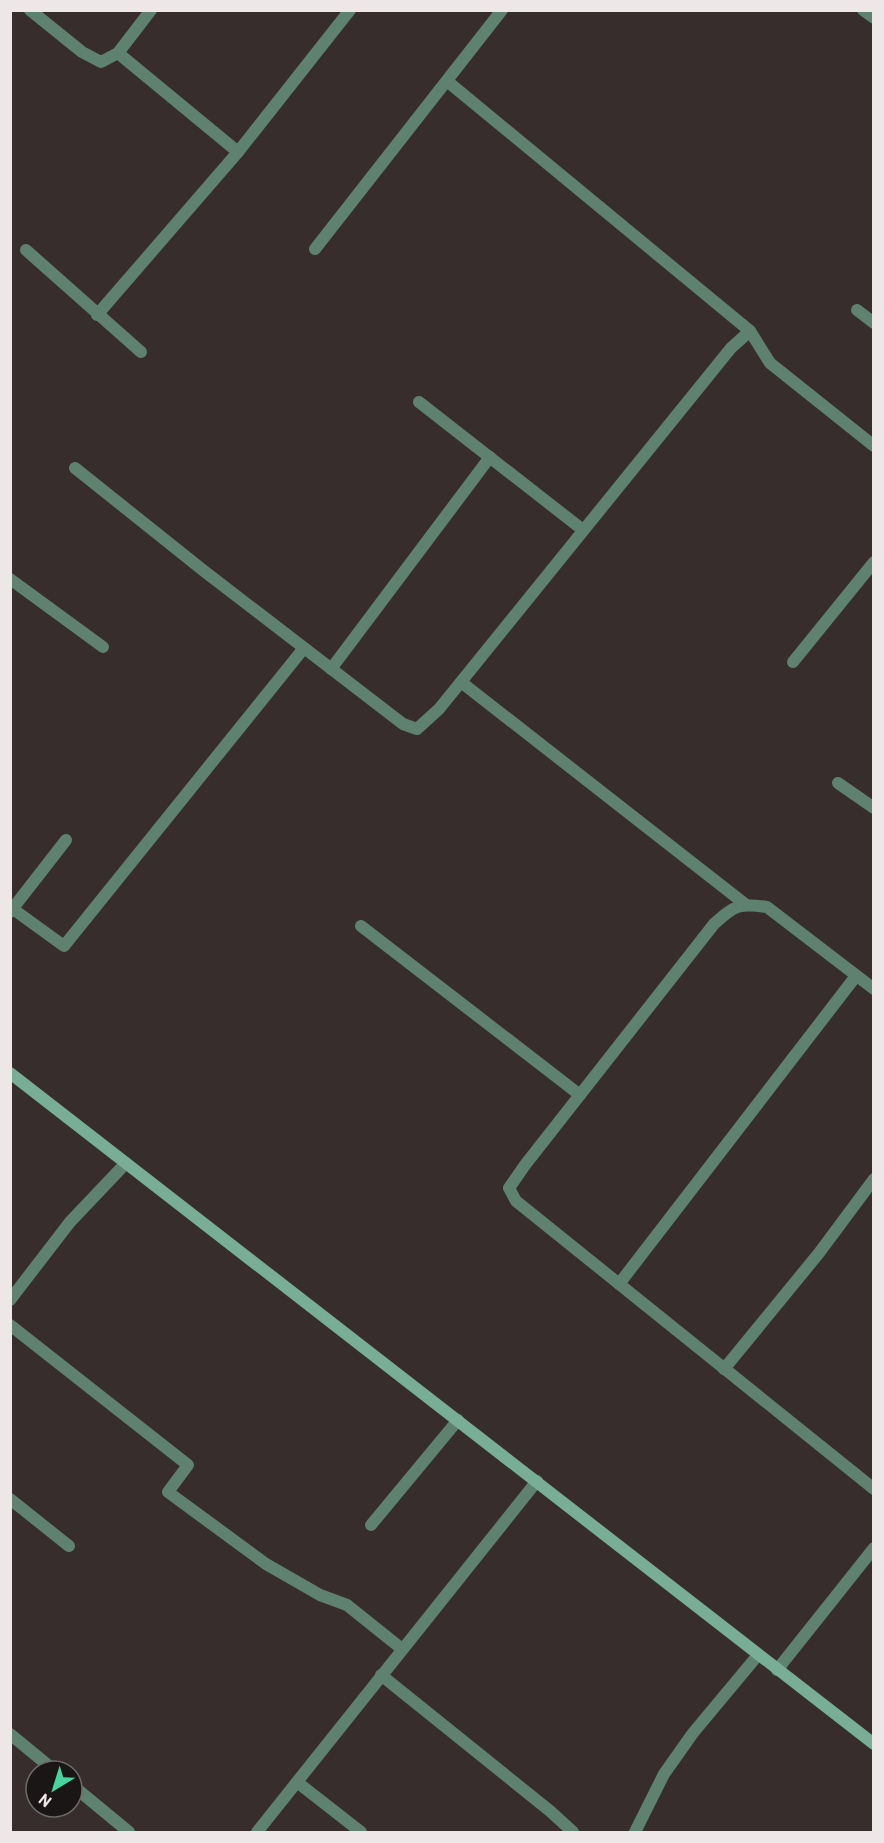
<svg xmlns="http://www.w3.org/2000/svg" width="884" height="1843" font-family="Barlow,sans-serif">
<style>
.lines{fill:none;stroke-linecap:round;stroke-linejoin:round}
.street{stroke:#5f8170;stroke-width:12}
.secondary{stroke:#78ae95;stroke-width:12}
</style>
<rect width="100%" height="100%" fill="#372d2d"/>
<g class="lines">
<g class="street">
<polyline points="30,10 82,52 101,62 118,53 151,10"/>
<polyline points="863,10 874,18"/>
<polyline points="118,53 238,152"/>
<polyline points="447,81 750,331 770,363 874,446"/>
<polyline points="315,249 502,10"/>
<polyline points="26,250 141,352"/>
<polyline points="857,310 874,323"/>
<polyline points="97,315 238,152 350,10"/>
<polyline points="419,402 583,530"/>
<polyline points="75,468 204,571 403,724 417,729 439,709 731,348 750,331"/>
<polyline points="10,579 103,647"/>
<polyline points="793,662 874,562"/>
<polyline points="331,669 490,457"/>
<polyline points="461,682 745,904"/>
<polyline points="838,783 874,808"/>
<polyline points="13,909 64,946 304,648"/>
<polyline points="10,912 66,840"/>
<polyline points="361,926 580,1095"/>
<path d="M 874,989 L 767,907 C 739,903 735,905 714,924 L 525,1165 L 509,1188 L 516,1201 L 874,1489"/>
<polyline points="619,1284 856,976"/>
<polyline points="10,1300 70,1222 126,1163"/>
<polyline points="10,1325 188,1465 168,1492 266,1564 320,1595 347,1605 402,1649"/>
<polyline points="724,1369 819,1253 874,1179"/>
<polyline points="10,1499 69,1546"/>
<polyline points="371,1525 458,1420"/>
<polyline points="777,1670 874,1548"/>
<polyline points="381,1675 550,1811 573,1832"/>
<polyline points="10,1734 55,1771"/>
<polyline points="297,1782 361,1832"/>
<polyline points="72,1785 129,1832"/>
<polyline points="257,1832 537,1481"/>
<polyline points="635,1832 664,1774 693,1733 758,1655"/>
</g>
<polyline class="secondary" points="10,1073 874,1744"/>
</g>
<rect width="884" height="1843" fill="none" stroke="#eee7e7" stroke-width="24"/>
<g transform="translate(54 1789) rotate(218)"><circle r="28" fill="#1b1616" stroke="#6f6a6a" stroke-width="1.5"/>
<path d="M0-4.5L10 22L0 15L-10 22Z" fill="#47d49e"/>
<text y="-9" font-size="16" font-weight="bold" text-anchor="middle" fill="#eee7e7">N</text>
</g>
</svg>
